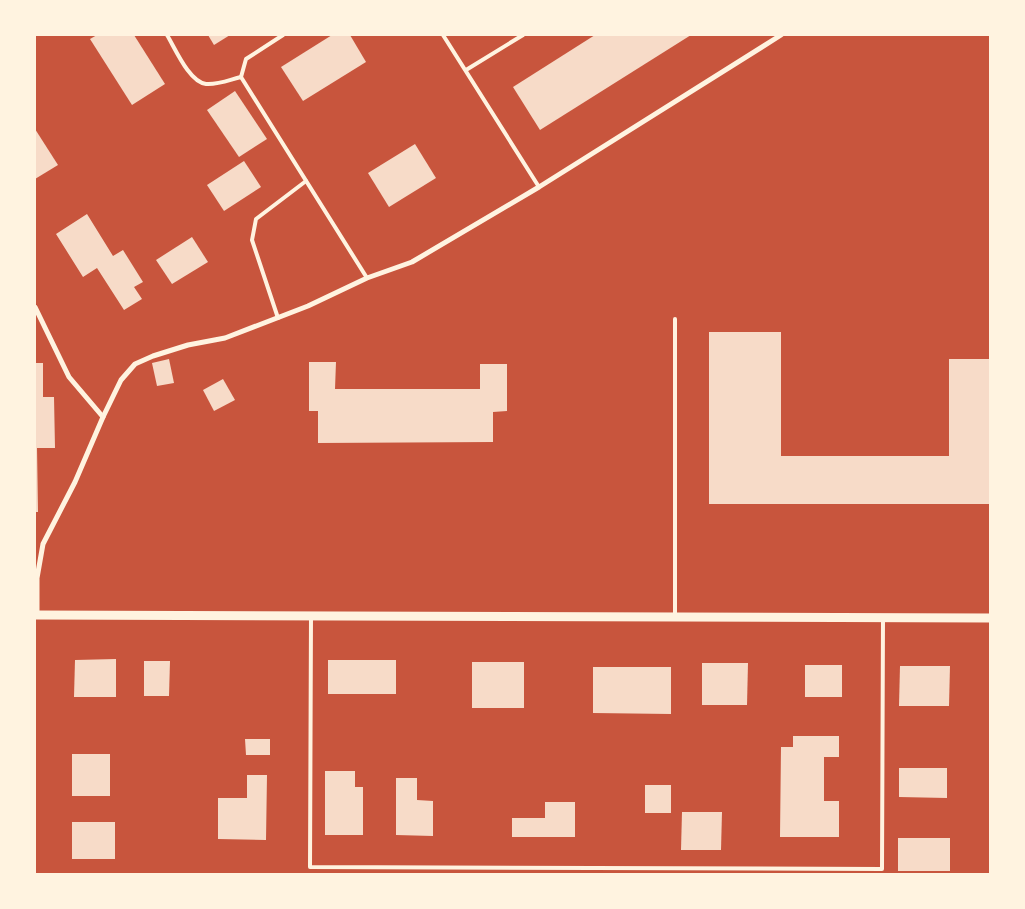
<svg xmlns="http://www.w3.org/2000/svg" width="1025" height="909" font-family="'Source Sans 3',sans-serif">
<style>
.building{fill:#f7dbc8}
.lines{fill:none;stroke-linecap:round;stroke-linejoin:round}
.service{stroke:#fff3e0;stroke-width:4}
.minor{stroke:#fff3e0;stroke-width:5}
.tertiary{stroke:#fff3e0;stroke-width:9}
</style>
<rect width="100%" height="100%" fill="#c8553d"/>
<g class="building">
<polygon points="97,35 134,35 165,84 132,105 90,39"/>
<polygon points="208,35 230,35 214,45"/>
<polygon points="332,35 350,35 366,62 303,101 281,67"/>
<polygon points="595,35 691,35 540,130 513,87"/>
<polygon points="235,91 267,139 239,157 207,110"/>
<polygon points="35,129 58,165 35,179"/>
<polygon points="415,144 436,178 389,207 368,173"/>
<polygon points="244,161 261,187 224,211 207,185"/>
<polygon points="87,214 113,256 123,250 143,282 134,287 142,299 124,310 97,268 83,277 56,234"/>
<polygon points="192,237 208,262 172,284 156,260"/>
<polygon points="709,332 781,332 781,456 949,456 949,359 990,359 990,504 709,504"/>
<polygon points="169,359 174,383 157,386 152,363"/>
<polygon points="309,362 336,362 335,389 480,389 480,364 507,364 507,411 493,412 493,442 318,443 318,411 309,411"/>
<polygon points="35,363 43,363 43,397 54,397 55,448 37,448 38,512 35,512"/>
<polygon points="223,379 235,400 214,411 203,390"/>
<polygon points="116,659 116,697 74,697 75,660"/>
<rect x="328" y="660" width="68" height="34"/>
<polygon points="144,661 170,661 169,696 144,696"/>
<rect x="472" y="662" width="52" height="46"/>
<polygon points="702,663 748,663 747,705 702,705"/>
<rect x="805" y="665" width="37" height="32"/>
<polygon points="900,666 950,666 949,706 899,706"/>
<polygon points="593,667 671,667 671,714 593,713"/>
<polygon points="793,736 839,736 839,757 824,757 824,801 839,801 839,837 780,837 781,747 793,747"/>
<polygon points="245,739 270,739 270,755 246,755"/>
<rect x="72" y="754" width="38" height="42"/>
<polygon points="899,768 947,768 947,798 899,797"/>
<polygon points="325,771 355,771 355,787 363,787 363,835 325,835"/>
<polygon points="247,775 267,775 266,840 218,839 218,798 247,798"/>
<polygon points="396,778 417,778 417,800 433,801 433,836 396,835"/>
<rect x="645" y="785" width="26" height="28"/>
<polygon points="545,802 575,802 575,837 512,837 512,818 545,818"/>
<polygon points="682,812 722,812 721,850 681,850"/>
<rect x="72" y="822" width="43" height="37"/>
<rect x="898" y="838" width="52" height="33"/>
</g>
<g class="lines">
<g class="service">
<path d="M 167,35 C 175,48 189,82 206,84 C 218,85 229,80 241,77"/>
<polyline points="283,35 246,59 241,77 367,278"/>
<polyline points="443,35 539,187"/>
<polyline points="466,70 523,35"/>
<polyline points="278,318 252,240 256,219 306,181"/>
<polyline points="311,616 310,867 882,869 883,618"/>
<polyline points="675,617 675,319"/>
</g>
<g class="minor">
<polyline points="35,307 69,377 103,417 75,482 43,544 37,578 37,615"/>
<polyline points="103,417 121,380 135,364 153,356 188,345 225,338 308,306 367,278 412,262 539,187 781,35"/>
</g>
<polyline class="tertiary" points="35,615 990,618"/>
</g>
<rect width="1025" height="909" fill="none" stroke="#fff3e0" stroke-width="72"/>
</svg>
